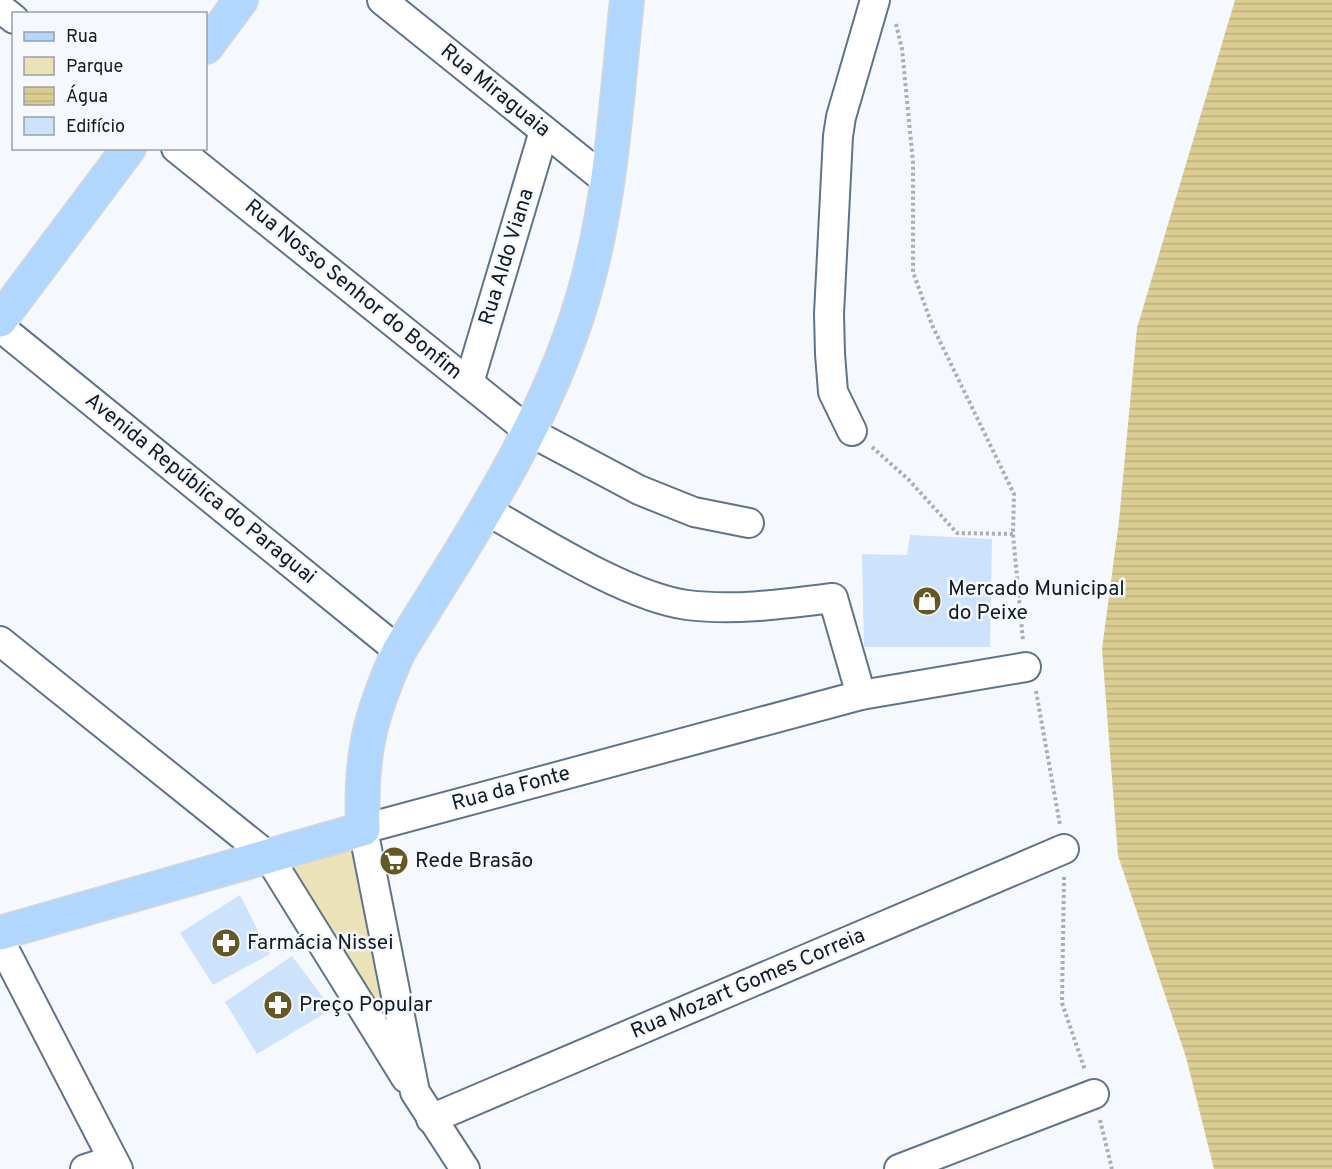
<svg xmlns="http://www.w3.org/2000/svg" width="1332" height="1169" font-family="Overpass,sans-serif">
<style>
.green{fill:#ece2b8}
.water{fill:url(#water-rules)}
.building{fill:#cde3fb}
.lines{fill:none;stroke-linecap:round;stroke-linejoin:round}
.minor-casing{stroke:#607489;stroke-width:32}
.major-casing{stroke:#d4d6d7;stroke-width:36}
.path{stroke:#a9aeb4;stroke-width:4;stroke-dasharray:3 3;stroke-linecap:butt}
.minor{stroke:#fff;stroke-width:28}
.major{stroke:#b1d7fe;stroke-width:33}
.labels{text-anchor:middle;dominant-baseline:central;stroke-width:5;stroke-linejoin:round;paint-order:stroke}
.street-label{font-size:21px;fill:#121a22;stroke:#f5f9fe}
.poi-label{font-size:21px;fill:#121a22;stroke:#f5f9fe;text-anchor:start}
</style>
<defs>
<pattern id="water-rules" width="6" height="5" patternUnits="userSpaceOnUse" patternTransform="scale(1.5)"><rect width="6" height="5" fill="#dbcd92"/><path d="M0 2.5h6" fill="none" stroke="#bbaf7e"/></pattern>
</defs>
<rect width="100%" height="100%" fill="#f5f9fe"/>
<polygon class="green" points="358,841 402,1061 281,863"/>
<polygon class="water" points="1235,0 1332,0 1332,1169 1214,1169 1186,1057 1118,856 1102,649 1119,521 1137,328"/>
<g class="building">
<polygon points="910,535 992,539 990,647 864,647 862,554 907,555"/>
<polygon points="240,895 270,954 213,985 180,933"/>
<polygon points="292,956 332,1009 257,1054 225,1002"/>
</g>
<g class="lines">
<g class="minor-casing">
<g id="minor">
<polyline points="382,0 607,181"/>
<polyline points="0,8 14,19"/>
<polyline points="176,148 530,432 639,490 694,512 749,523"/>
<polyline points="0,327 399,651"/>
<polyline points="469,383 544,131"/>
<polyline points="852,431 833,392 830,354 829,314 838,136 841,117 875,0"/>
<path d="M 486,510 C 539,540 627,597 687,605 C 736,611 784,604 833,598 L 861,695"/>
<polyline points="0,641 268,856 406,1078"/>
<polyline points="0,941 118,1169"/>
<polyline points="431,1119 1064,849"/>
<polyline points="85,1169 113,1160"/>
<polyline points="465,1169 415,1092 363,829 861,695 1026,667"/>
<polyline points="899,1169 1094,1094"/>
</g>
</g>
<g class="major-casing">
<g id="major">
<polyline points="206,47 241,0"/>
<polyline points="0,320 129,148"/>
<path d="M 0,933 L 363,829 C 360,756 369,717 399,651 C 472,532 553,415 588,279 C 612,189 617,93 627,0"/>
</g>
</g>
<g class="path">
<polyline points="896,24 902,49 913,162 913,272 932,325 1014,494 1013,534 1023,641"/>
<polyline points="872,447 908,479 957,533 1013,534"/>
<polyline points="1036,691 1060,825"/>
<polyline points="1064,877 1062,1003 1085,1070"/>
<polyline points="1100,1120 1112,1169"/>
</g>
<use href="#minor" class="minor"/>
<use href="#major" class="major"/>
</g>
<defs>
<g id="shop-disc" transform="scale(1.5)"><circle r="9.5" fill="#645825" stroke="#f5f9fe"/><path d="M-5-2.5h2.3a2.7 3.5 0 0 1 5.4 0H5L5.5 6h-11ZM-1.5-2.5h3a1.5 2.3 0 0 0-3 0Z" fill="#fff"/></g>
<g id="supermarket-disc" transform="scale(1.5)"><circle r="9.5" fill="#645825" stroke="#f5f9fe"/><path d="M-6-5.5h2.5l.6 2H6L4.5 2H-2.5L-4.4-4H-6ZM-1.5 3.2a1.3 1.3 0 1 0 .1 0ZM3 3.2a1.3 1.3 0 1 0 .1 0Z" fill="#fff"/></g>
<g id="pharmacy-disc" transform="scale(1.5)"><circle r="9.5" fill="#645825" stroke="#f5f9fe"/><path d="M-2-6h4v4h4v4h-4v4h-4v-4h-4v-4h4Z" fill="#fff"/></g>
</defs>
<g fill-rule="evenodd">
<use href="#shop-disc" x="927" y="601"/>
<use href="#supermarket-disc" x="394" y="861"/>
<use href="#pharmacy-disc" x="226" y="943"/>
<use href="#pharmacy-disc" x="278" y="1005"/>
</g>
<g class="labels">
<g class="street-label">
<text transform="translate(495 91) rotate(39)">Rua Miraguaia</text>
<text transform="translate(507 257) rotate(-73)">Rua Aldo Viana</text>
<text transform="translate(353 290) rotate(39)">Rua Nosso Senhor do Bonfim</text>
<text transform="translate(200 489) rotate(39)">Avenida República do Paraguai</text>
<text transform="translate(511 789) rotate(-15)">Rua da Fonte</text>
<text transform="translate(748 984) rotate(-23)">Rua Mozart Gomes Correia</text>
</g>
<g class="poi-label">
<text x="948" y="589">Mercado Municipal<tspan x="948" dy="24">do Peixe</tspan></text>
<text x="415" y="861">Rede Brasão</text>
<text x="247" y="943">Farmácia Nissei</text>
<text x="299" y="1005">Preço Popular</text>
</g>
</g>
<rect x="12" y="12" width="195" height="138" fill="#f5f9fe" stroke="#9aa0a6" stroke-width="1.5"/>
<rect x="24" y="32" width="30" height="9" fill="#b1d7fe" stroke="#9aa0a6" stroke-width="1.5"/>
<text x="66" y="42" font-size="18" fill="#121a22">Rua</text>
<rect x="24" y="57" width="30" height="18" fill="#ece2b8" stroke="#9aa0a6" stroke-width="1.5"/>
<text x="66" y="72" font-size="18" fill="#121a22">Parque</text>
<rect x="24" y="87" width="30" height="18" fill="url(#water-rules)" stroke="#9aa0a6" stroke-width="1.5"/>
<text x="66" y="102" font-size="18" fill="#121a22">Água</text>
<rect x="24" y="117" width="30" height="18" fill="#cde3fb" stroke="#9aa0a6" stroke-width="1.5"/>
<text x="66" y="132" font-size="18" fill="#121a22">Edifício</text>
</svg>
